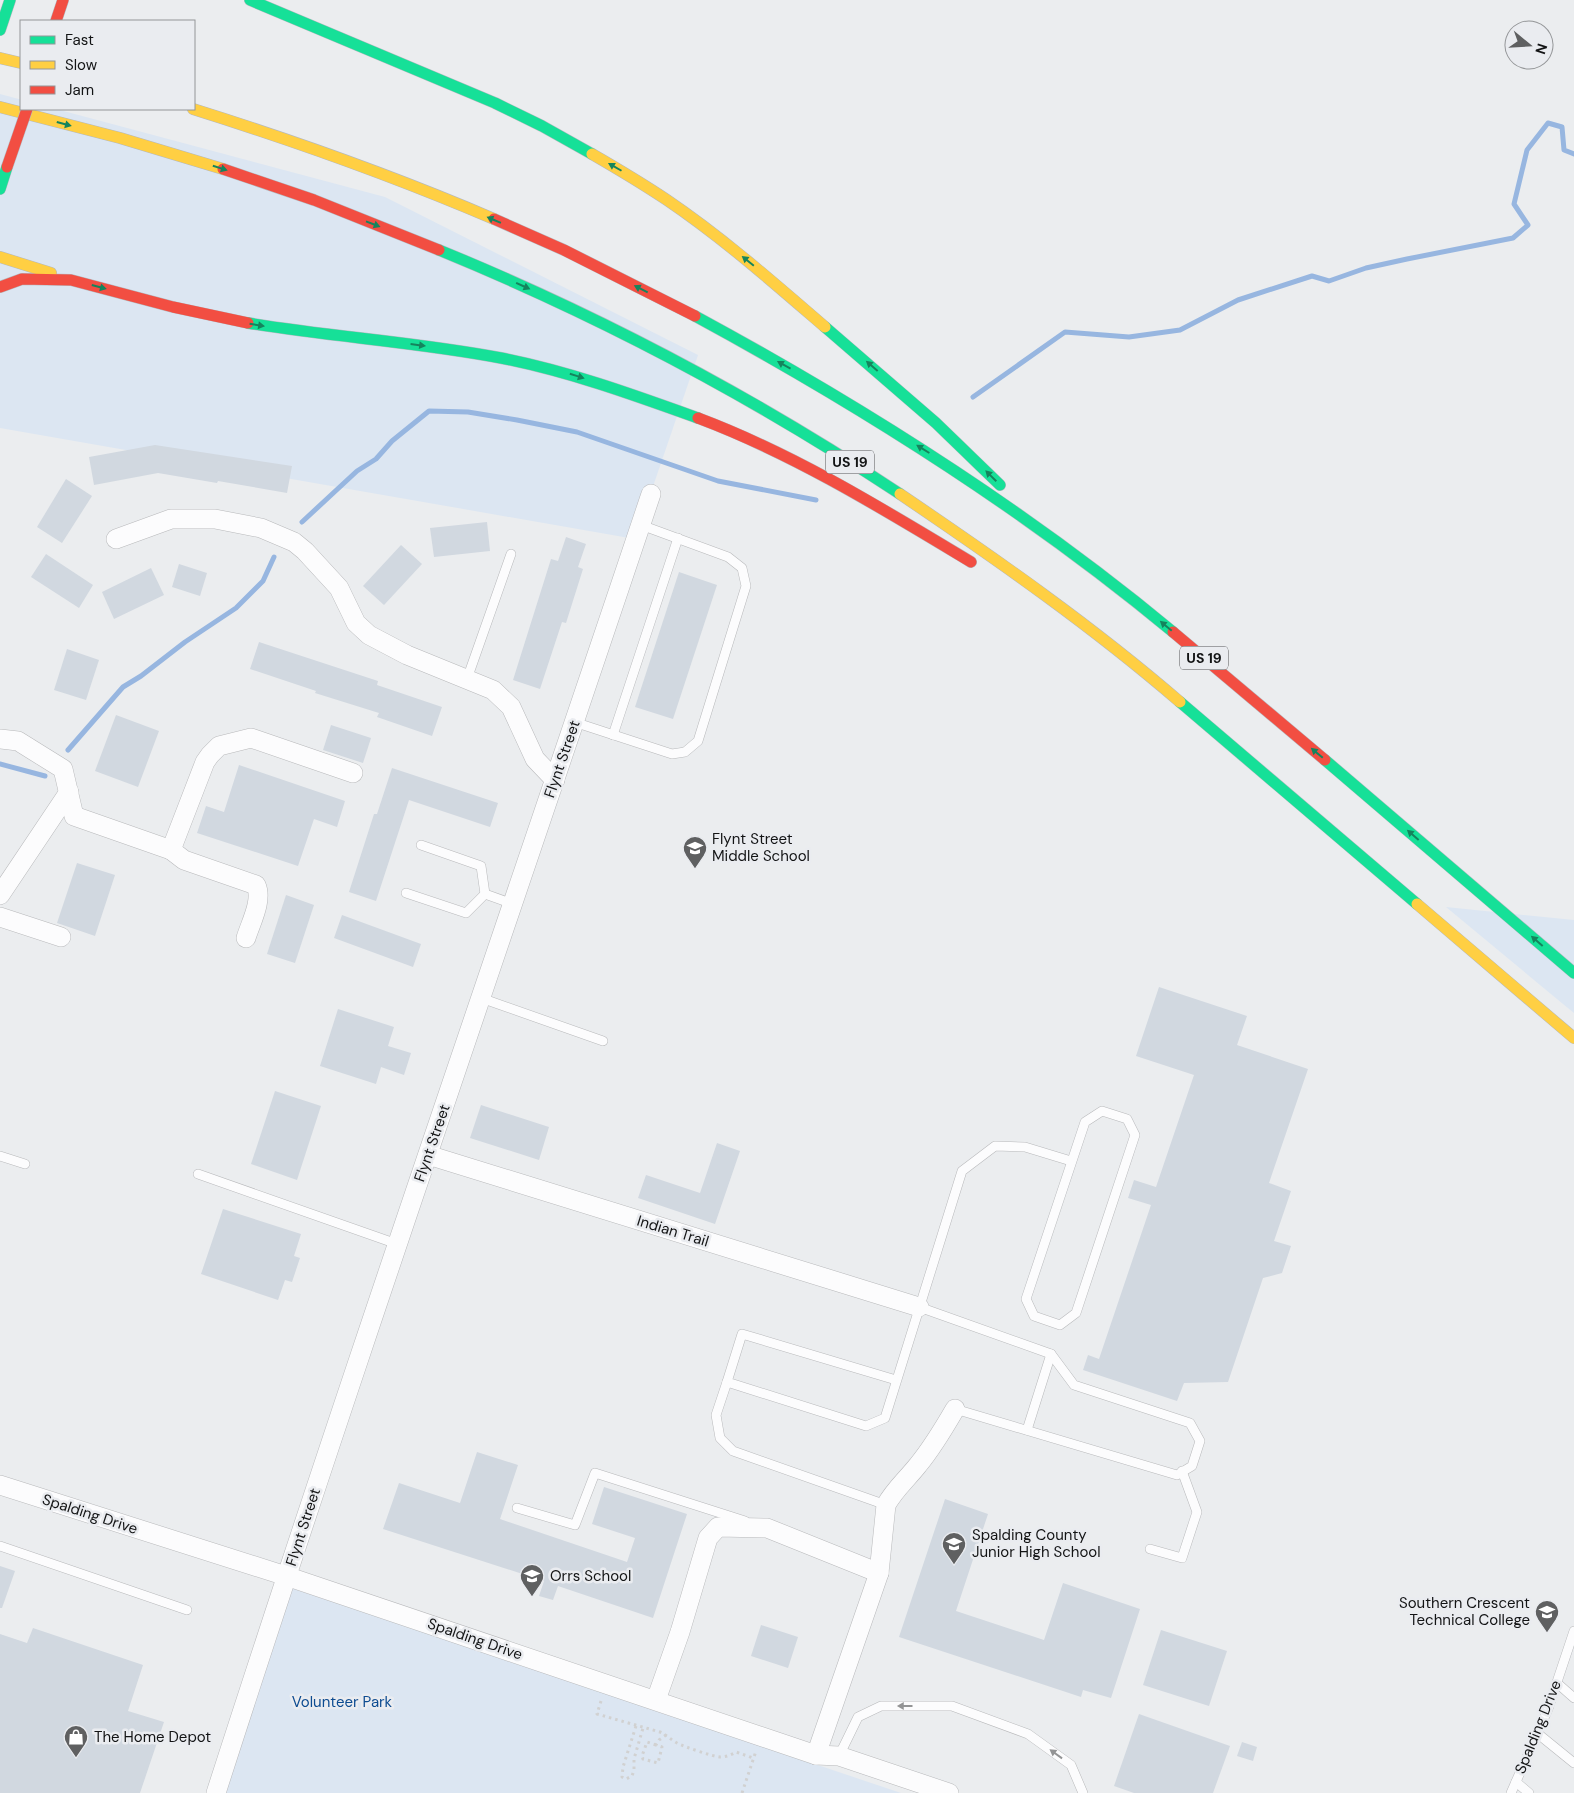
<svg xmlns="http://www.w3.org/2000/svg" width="1574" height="1793" font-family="'DM Sans',sans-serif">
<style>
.green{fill:#dce6f2}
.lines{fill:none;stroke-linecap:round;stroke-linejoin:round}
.stream{stroke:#97b6e0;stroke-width:5}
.building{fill:#d1d8e0}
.lane-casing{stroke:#b8b9bb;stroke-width:10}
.street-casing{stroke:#b8b9bb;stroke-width:20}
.fast-casing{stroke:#b4b9bf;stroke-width:12}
.slow-casing{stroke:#b4b9bf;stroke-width:12}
.jam-casing{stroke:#b4b9bf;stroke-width:12}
.path{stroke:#d1d1d1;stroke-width:3;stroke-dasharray:2.5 4;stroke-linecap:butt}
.lane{stroke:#fcfcfd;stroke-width:9}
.street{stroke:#fcfcfd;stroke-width:19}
.fast{stroke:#16e098;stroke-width:11}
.slow{stroke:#ffcf43;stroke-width:11}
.jam{stroke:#f24e42;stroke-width:11}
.jam-bridge-casing{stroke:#b4b9bf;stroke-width:12;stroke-linecap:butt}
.jam-bridge{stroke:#f24e42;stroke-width:11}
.oneway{fill:#15845d}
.oneway2{fill:#939495}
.labels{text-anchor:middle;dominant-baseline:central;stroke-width:5;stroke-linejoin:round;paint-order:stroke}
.shield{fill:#eaecf0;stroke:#545557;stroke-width:1}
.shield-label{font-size:14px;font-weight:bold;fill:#131415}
.street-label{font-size:15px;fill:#131415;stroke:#eaecf0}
.poi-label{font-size:15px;fill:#131415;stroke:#eaecf0;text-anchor:start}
.park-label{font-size:15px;fill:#0e4c91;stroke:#eaecf0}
</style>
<rect width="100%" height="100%" fill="#ebedef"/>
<g class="green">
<polygon points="0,94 385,197 698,355 635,539 0,428"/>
<polygon points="1446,907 1574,920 1574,1013 1563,1004"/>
<polygon points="282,1585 901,1793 217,1793"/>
</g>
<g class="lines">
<g class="stream">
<polyline points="973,397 1065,332 1129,337 1180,330 1238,300 1312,276 1329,281 1366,268 1407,259 1513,238 1528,225 1514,204 1527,150 1548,123 1562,127 1564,150 1574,154"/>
<polyline points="302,522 357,471 376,459 392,441 429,411 468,412 517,420 577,432 718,481 816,500"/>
<polyline points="68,750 123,687 141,676 185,642 236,608 263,581 274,557"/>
<polyline points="0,764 45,776"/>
</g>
</g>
<g class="building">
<polygon points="155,445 292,466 287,493 218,481 217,483 158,473 94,485 89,457"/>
<polygon points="66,479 92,496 62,543 37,527"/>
<polygon points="487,522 490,551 434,557 430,528"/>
<polygon points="566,537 586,544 578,567 583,569 566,623 562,622 540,689 513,680 551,559 558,561"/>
<polygon points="401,545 422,564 384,605 363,586"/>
<polygon points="46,554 93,585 79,608 31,577"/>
<polygon points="179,564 207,573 200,596 172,587"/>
<polygon points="151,568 164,595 114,619 102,592"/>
<polygon points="679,572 717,585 673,719 635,707"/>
<polygon points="259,642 378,681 377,685 442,707 432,736 377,717 379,713 315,693 316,691 250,669"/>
<polygon points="67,649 99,660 86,700 54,690"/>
<polygon points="116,715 159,731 138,787 95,771"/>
<polygon points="331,725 371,738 363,763 323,750"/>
<polygon points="239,765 345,801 337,827 314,819 298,866 197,833 206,806 224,812"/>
<polygon points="392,768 498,803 490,827 409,800 376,901 349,892 374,814 377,814"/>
<polygon points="77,863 115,875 95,936 57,923"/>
<polygon points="286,895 314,905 295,963 267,954"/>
<polygon points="342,915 421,944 413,967 334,938"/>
<polygon points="1159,987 1247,1016 1237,1045 1308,1069 1269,1183 1291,1191 1274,1241 1291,1246 1282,1273 1263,1278 1228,1382 1184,1383 1177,1401 1083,1370 1088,1355 1099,1359 1151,1205 1128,1198 1134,1180 1156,1187 1194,1075 1136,1056"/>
<polygon points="338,1009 394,1027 388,1046 411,1053 404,1075 381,1067 376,1084 320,1066"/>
<polygon points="275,1091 321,1106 297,1180 251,1164"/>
<polygon points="481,1105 549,1127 539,1160 470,1138"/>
<polygon points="717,1143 740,1151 715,1224 638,1198 646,1175 700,1193"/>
<polygon points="223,1209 301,1234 294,1256 300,1258 292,1282 285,1280 278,1300 201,1274"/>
<polygon points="477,1452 518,1465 500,1519 627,1562 635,1538 592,1524 604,1487 687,1514 653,1618 558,1586 553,1600 539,1596 544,1581 383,1529 399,1483 460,1503"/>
<polygon points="945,1499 988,1514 956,1611 1044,1640 1063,1583 1140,1609 1111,1698 1083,1690 1081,1697 899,1637"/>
<polygon points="0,1566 15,1571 2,1608 0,1608"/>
<polygon points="761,1625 798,1637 788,1668 751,1656"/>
<polygon points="33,1628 143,1665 128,1711 164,1722 140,1793 0,1793 0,1634 27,1643"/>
<polygon points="1161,1630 1227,1651 1209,1706 1143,1685"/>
<polygon points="1139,1714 1230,1746 1213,1793 1134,1793 1114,1786"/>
<polygon points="1242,1742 1257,1747 1253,1761 1237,1756"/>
</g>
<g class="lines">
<g class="lane-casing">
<g id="lane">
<polyline points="467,679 511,554"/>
<polyline points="574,722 672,754 685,752 698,741 746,586 742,568 728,557 641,525"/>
<polyline points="613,735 678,538"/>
<polyline points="421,845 481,866 485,894"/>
<polyline points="406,893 466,913 485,894 513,904"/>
<polyline points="481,998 603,1041"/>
<polygon points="1102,1111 1127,1119 1135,1135 1076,1313 1060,1325 1034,1316 1026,1299 1085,1122"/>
<polyline points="0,1156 25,1164"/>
<polyline points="198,1174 397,1244"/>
<polyline points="919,1307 1051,1354 1074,1385 1190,1423 1200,1441 1192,1466 1177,1475 955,1409"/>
<polyline points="896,1380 742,1334 727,1382 866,1426 885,1418 962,1171 995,1146 1025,1147 1071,1161"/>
<polyline points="727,1382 716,1415 720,1438 733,1451 886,1505"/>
<polyline points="1027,1430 1051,1354"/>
<polyline points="517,1508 575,1525 595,1473 745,1521"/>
<polyline points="0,1546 187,1610"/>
<polyline points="1150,1549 1182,1558 1197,1512 1182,1471"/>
<polyline points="1557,1683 1574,1698"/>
<polyline points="1537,1733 1574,1763"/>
<polyline points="839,1756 858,1717 881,1706 952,1706 1028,1734 1071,1765 1083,1793"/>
<polyline points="1516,1782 1529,1793"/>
<polyline points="1511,1793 1548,1709 1574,1631"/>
</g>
</g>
<g class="street-casing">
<g id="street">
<polyline points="116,539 171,519 215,519 261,528 294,542 305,551 339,588 356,623 369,635 407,655 493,690 511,707 535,759 555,780"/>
<polyline points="0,739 18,741 63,769 74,816 171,850 205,762 210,755 219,746 251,738 353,773"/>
<path d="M 171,850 L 184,860 L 256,885 C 263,900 251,922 246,938"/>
<polyline points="0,895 69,792"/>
<polyline points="0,917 61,937"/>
<polyline points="428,1155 919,1307"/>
<polyline points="0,1485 286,1576 816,1755 839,1756 949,1793"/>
<polyline points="656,1700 680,1632 708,1538 718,1527 767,1528 879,1573"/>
<path d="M 816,1755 L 879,1573 L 886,1505 C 894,1490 907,1479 918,1465 C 932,1448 944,1428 955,1409"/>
<path d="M 216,1793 C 356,1358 506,927 651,494"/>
</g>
</g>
<g class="fast-casing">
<g id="fast">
<polyline points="250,0 495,103 542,126 592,154"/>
<polyline points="0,30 10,0"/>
<polyline points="0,189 7,167"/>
<path d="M 439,250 C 600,316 755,398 900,494"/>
<path d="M 695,316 C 863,407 1025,509 1173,632"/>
<path d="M 248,323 C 332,337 418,342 501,358 C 568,371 634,395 698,418"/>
<polyline points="825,327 936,423 1000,485"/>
<polyline points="1180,702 1417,904"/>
<polyline points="1325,760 1574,973"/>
</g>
</g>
<g class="slow-casing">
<g id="slow">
<polyline points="0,58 21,63"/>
<polyline points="0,107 120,138 223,169"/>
<path d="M 193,109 C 295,141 396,177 494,219"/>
<path d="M 592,154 C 618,169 643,184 667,200 C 723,238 774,283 825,327"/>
<polyline points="0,257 51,273"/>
<path d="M 900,494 C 996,559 1092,626 1180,702"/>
<polyline points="1417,904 1574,1038"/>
</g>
</g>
<g class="jam-casing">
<g id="jam">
<polyline points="56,21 63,0"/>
<polyline points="223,169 314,200 439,250"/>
<polyline points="494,219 564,250 695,316"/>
<polyline points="0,287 22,279 71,280 173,307 248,323"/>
<path d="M 698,418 C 794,454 883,509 971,562"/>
<polyline points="1173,632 1325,760"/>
</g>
</g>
<g class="path">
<path d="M 601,1701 L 597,1714 L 660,1732 C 667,1735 671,1740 677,1743 C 685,1747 711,1756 720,1757 C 726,1757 731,1755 736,1752 L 753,1758"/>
<polyline points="636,1726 623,1767 622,1777 626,1779 632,1776 634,1770 634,1759 643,1728"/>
<polyline points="656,1745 647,1742 642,1756 643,1759 658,1763 662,1747 656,1745 659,1740 666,1735"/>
<polyline points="742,1793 756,1751"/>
</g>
<use href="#lane" class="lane"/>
<use href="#street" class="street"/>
<use href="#fast" class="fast"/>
<use href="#slow" class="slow"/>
<use href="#jam" class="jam"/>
<g class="jam-bridge-casing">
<polyline id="jam-bridge" points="7,167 27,109"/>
</g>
<use href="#jam-bridge" class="jam-bridge"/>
</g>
<defs><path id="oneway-solid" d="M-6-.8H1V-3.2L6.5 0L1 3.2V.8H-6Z" transform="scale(1.25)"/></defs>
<g class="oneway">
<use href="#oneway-solid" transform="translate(64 124) rotate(15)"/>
<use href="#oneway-solid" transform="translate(615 167) rotate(-150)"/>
<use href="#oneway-solid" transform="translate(220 168) rotate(17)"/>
<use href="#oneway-solid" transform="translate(494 220) rotate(-157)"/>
<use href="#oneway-solid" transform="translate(373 224) rotate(21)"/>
<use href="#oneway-solid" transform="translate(748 261) rotate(-141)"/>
<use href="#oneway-solid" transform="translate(523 286) rotate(24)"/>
<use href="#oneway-solid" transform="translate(99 287) rotate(15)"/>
<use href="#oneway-solid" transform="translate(641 289) rotate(-153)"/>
<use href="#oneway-solid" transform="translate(257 325) rotate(9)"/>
<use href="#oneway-solid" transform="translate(418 345) rotate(7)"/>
<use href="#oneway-solid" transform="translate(784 365) rotate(-151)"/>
<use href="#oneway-solid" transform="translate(872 366) rotate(-139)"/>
<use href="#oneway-solid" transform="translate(577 376) rotate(17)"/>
<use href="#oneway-solid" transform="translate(923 449) rotate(-148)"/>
<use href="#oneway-solid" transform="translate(991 476) rotate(-135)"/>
<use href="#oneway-solid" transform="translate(1166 626) rotate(-140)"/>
<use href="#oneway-solid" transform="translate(1317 753) rotate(-140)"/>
<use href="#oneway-solid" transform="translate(1413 835) rotate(-139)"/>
<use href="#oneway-solid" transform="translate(1537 941) rotate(-139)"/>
</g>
<g class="oneway2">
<use href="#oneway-solid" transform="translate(905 1706) rotate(-180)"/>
<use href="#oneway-solid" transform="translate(1056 1754) rotate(-144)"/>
</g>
<defs>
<g id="school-pin" transform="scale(1.25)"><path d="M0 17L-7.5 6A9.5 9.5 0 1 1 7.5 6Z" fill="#5f6061" stroke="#eaecf0"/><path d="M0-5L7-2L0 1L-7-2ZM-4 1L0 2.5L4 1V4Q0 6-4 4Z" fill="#fff"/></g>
<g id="university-pin" transform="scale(1.25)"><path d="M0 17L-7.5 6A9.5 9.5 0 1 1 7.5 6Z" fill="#5f6061" stroke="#eaecf0"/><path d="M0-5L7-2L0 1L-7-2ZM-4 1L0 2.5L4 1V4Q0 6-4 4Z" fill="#fff"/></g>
<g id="shop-pin" transform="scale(1.25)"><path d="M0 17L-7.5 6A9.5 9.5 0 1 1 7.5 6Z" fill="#5f6061" stroke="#eaecf0"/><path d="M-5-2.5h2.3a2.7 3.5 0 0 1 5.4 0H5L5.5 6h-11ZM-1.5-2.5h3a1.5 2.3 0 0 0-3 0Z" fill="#fff"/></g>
</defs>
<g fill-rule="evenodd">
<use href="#school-pin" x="695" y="848"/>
<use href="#school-pin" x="954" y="1544"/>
<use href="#school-pin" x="532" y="1576"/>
<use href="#university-pin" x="1547" y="1612"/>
<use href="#shop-pin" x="76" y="1737"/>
</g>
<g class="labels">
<g class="shield">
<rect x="826" y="450.5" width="48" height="23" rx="4"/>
<rect x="1180" y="646.5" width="48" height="23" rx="4"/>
</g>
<g class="shield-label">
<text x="850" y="462">US 19</text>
<text x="1204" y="658">US 19</text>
</g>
<g class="street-label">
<text transform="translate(562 759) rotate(-71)">Flynt Street</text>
<text transform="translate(432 1143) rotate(-71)">Flynt Street</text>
<text transform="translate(673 1231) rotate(17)">Indian Trail</text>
<text transform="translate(90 1514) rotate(18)">Spalding Drive</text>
<text transform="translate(303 1527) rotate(-72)">Flynt Street</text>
<text transform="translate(475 1639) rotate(19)">Spalding Drive</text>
<text transform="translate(1538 1727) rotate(-68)">Spalding Drive</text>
</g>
<g class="poi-label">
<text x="712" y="839">Flynt Street<tspan x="712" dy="17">Middle School</tspan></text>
<text x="972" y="1535">Spalding County<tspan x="972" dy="17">Junior High School</tspan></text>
<text x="550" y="1576">Orrs School</text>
<text x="1530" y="1603" text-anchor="end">Southern Crescent<tspan x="1530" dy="17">Technical College</tspan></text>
<text x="94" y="1737">The Home Depot</text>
</g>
<g class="park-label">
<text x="342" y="1702">Volunteer Park</text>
</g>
</g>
<rect x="20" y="20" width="175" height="90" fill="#eaecf0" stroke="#949698"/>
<rect x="30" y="36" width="25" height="8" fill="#16e098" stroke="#949698"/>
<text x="65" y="45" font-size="15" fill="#131415">Fast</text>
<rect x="30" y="61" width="25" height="8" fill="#ffcf43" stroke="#949698"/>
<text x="65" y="70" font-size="15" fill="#131415">Slow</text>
<rect x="30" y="86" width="25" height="8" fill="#f24e42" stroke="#949698"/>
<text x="65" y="95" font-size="15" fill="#131415">Jam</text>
<g transform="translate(1529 45) rotate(108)"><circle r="24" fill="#eaecf0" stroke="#949698"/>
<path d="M0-4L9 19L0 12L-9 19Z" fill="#5f6061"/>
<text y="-8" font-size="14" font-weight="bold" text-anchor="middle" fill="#131415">N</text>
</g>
</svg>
